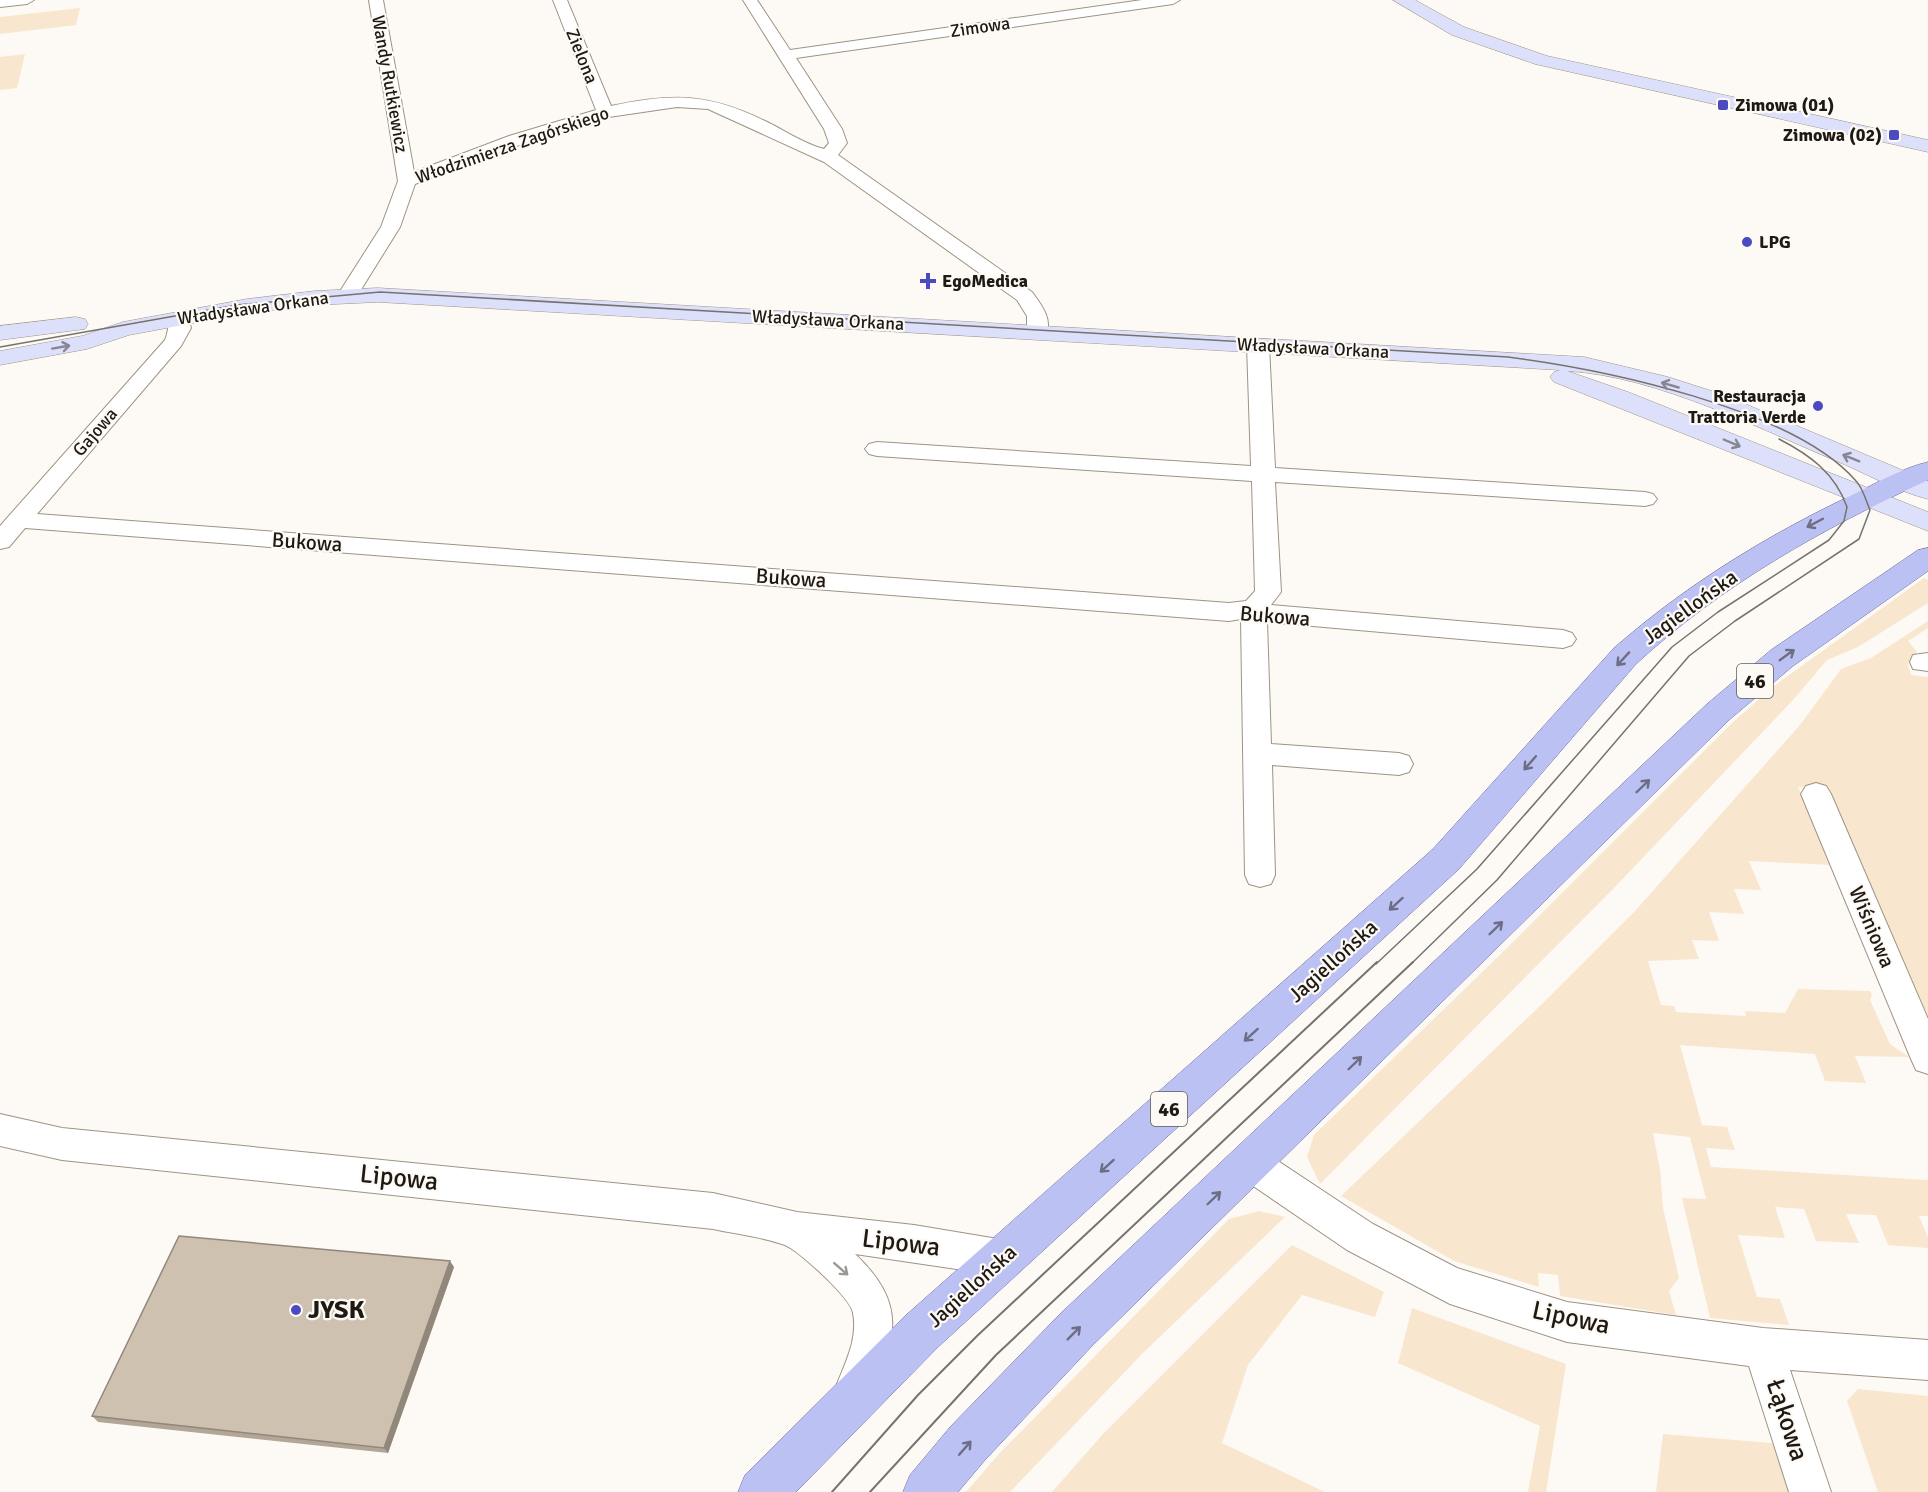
<svg xmlns="http://www.w3.org/2000/svg" width="1928" height="1492" font-family="Signika,sans-serif">
<style>
.green{fill:#f8e6cf}
.lines{fill:none;stroke-linecap:round;stroke-linejoin:round}
.street-casing{stroke:#9f9382;stroke-width:2}
.secondary-casing{stroke:#9f9382;stroke-width:1}
.primary-casing{stroke:#676ca1;stroke-width:1}
.street{fill:#fff;fill-rule:evenodd}
.secondary{fill:#dde0fa;fill-rule:evenodd}
.primary{fill:#bcc1f4;fill-rule:evenodd}
.tram-far1{stroke:#76726d;stroke-width:1.5}
.tram{stroke:#76726d;stroke-width:2}
.wall{fill:#b2a697}
.shaded-wall{fill:#91877b}
.building{fill:#cfc1b0;stroke:#91877b;stroke-width:1.5}
.oneway{stroke:#878692}
.oneway2{stroke:#6d6d84}
.oneway3{stroke:#9a9895}
.poi-dot{fill:#4b4ac0;stroke:#fdfaf6;stroke-width:2}
.labels{text-anchor:middle;dominant-baseline:central;stroke-width:4.5;stroke-linejoin:round;paint-order:stroke}
.far-street-label{font-size:18px;fill:#1e1913;stroke:#fdfaf6}
.far-poi-label{font-size:18px;font-weight:bold;fill:#1e1913;stroke:#fdfaf6;text-anchor:start}
.shield{fill:#fdfaf6;stroke:#615c57;stroke-width:1.5}
.shield-label{font-size:20px;font-weight:bold;fill:#1e1913}
.street-label{font-size:21px;fill:#1e1913;stroke:#fdfaf6}
.near-street-label{font-size:26px;fill:#1e1913;stroke:#fdfaf6}
.near-poi-label{font-size:26px;font-weight:bold;fill:#1e1913;stroke:#fdfaf6;text-anchor:start}
</style>
<rect width="100%" height="100%" fill="#fdfaf6"/>
<g class="green">
<polygon points="80,8 76,25 0,34 0,17"/>
<polygon points="25,54 17,88 0,90 0,57"/>
<polygon points="1924,578 1928,580 1928,603 1858,647 1827,660 1793,700 1614,888 1320,1184 1307,1157 1314,1135 1506,949 1731,724 1774,686"/>
<polygon points="1928,621 1928,628 1908,641 1917,652 1908,664 1911,675 1928,677 1928,1016 1827,788 1798,787 1832,865 1749,861 1761,890 1734,889 1744,914 1709,912 1719,941 1692,940 1699,959 1648,961 1661,1005 1674,1006 1676,1012 1746,1016 1745,1011 1785,1013 1798,989 1870,991 1872,995 1870,1000 1890,1044 1909,1057 1855,1056 1866,1083 1825,1081 1815,1054 1680,1045 1702,1125 1727,1127 1735,1150 1706,1148 1711,1167 1928,1180 1928,1216 1919,1216 1928,1238 1928,1248 1888,1245 1876,1215 1846,1214 1859,1243 1816,1241 1804,1209 1775,1207 1785,1238 1738,1235 1757,1297 1780,1299 1789,1325 1710,1318 1682,1198 1706,1199 1690,1137 1653,1133 1660,1169 1663,1208 1679,1278 1669,1291 1676,1315 1560,1296 1558,1275 1538,1273 1539,1287 1454,1261 1341,1196 1541,1005 1635,911 1800,725 1841,669 1871,658"/>
<polygon points="1259,1211 1285,1217 1142,1354 1010,1492 966,1492 999,1454 1229,1219"/>
<polygon points="1292,1245 1384,1292 1375,1317 1302,1295 1248,1365 1222,1443 1325,1492 1052,1492 1103,1434"/>
<polygon points="1412,1308 1566,1364 1546,1492 1528,1492 1540,1426 1398,1363"/>
<polygon points="1858,1389 1928,1396 1928,1492 1878,1492 1847,1401"/>
<polygon points="1663,1434 1784,1444 1799,1492 1656,1492"/>
</g>
<g class="lines">
<g class="street-casing">
<g id="street">
<polygon points="0,0 34,0 27,4 0,7"/>
<path d="M 369,0 L 383,0 L 414,172 L 509,136 L 596,110 L 553,0 L 567,0 L 611,106 C 672,93 708,93 765,121 C 784,130 804,144 824,149 L 829,143 L 824,129 L 743,0 L 757,0 L 790,50 L 1142,0 L 1180,0 L 1173,4 L 796,58 L 842,129 L 847,143 L 838,155 L 1032,292 C 1041,304 1055,322 1044,336 L 1030,336 L 1027,332 L 1027,316 L 1017,300 L 824,162 L 708,109 L 677,107 L 602,118 L 522,144 L 415,184 L 400,227 L 357,296 L 354,300 L 340,300 L 337,296 L 381,227 L 398,181 Z"/>
<path d="M 180,312 L 187,314 L 191,328 L 181,346 L 37,514 L 1229,603 L 1246,601 L 1255,591 L 1252,481 L 877,456 L 869,454 L 865,449 L 869,444 L 877,442 L 1251,466 L 1247,345 L 1251,341 L 1265,341 L 1269,345 L 1275,468 L 1645,492 L 1653,494 L 1657,499 L 1653,504 L 1645,506 L 1275,482 L 1281,592 L 1271,605 L 1563,630 L 1572,633 L 1576,639 L 1572,645 L 1563,648 L 1267,622 L 1271,744 L 1399,753 L 1409,756 L 1413,764 L 1409,772 L 1399,775 L 1272,765 L 1275,875 L 1271,884 L 1260,887 L 1249,884 L 1245,875 L 1241,619 L 1229,621 L 25,528 L 9,547 L 0,549 L 0,526 L 165,340 C 169,331 168,320 173,314 Z"/>
<polygon points="1928,653 1928,671 1913,669 1910,662 1913,655"/>
<polygon points="1816,783 1826,786 1831,794 1928,1019 1928,1074 1916,1070 1911,1059 1801,794 1806,786"/>
<path d="M 0,1114 L 62,1128 L 713,1193 L 797,1212 L 914,1225 L 1004,1240 L 1017,1245 L 1023,1258 L 1017,1271 L 1004,1276 L 855,1254 C 908,1304 896,1338 871,1398 L 857,1404 L 843,1398 L 837,1384 C 846,1361 858,1338 853,1313 C 851,1298 799,1251 785,1245 C 763,1237 736,1234 713,1229 L 62,1160 L 0,1146 Z"/>
<polygon points="1250,1146 1263,1151 1373,1224 1457,1268 1567,1302 1763,1328 1928,1340 1928,1380 1790,1370 1831,1492 1789,1492 1749,1366 1567,1342 1450,1304 1347,1250 1237,1175 1232,1163 1237,1151"/>
</g>
</g>
<g class="secondary-casing">
<g id="secondary">
<polygon points="1393,0 1415,0 1464,27 1547,56 1928,140 1928,152 1535,64 1452,35"/>
<path d="M 378,288 L 1584,357 L 1668,377 L 1724,395 L 1928,481 L 1928,499 C 1900,492 1874,478 1848,466 C 1764,431 1658,376 1567,371 L 1628,392 L 1928,512 L 1928,531 L 1554,382 L 1550,377 L 1554,372 L 1560,370 L 378,302 L 315,305 L 247,313 L 129,335 L 87,349 L 0,365 L 0,351 L 82,336 L 123,322 L 247,299 L 315,291 Z"/>
<polygon points="76,317 85,319 88,324 85,329 0,340 0,326"/>
</g>
</g>
<g class="primary-casing">
<g id="primary">
<path d="M 1928,462 L 1928,480 C 1822,529 1723,584 1636,664 L 1459,869 L 937,1348 L 796,1492 L 738,1492 L 745,1475 L 905,1316 L 1433,849 L 1614,648 C 1686,585 1766,536 1852,495 C 1877,483 1902,468 1928,462 Z"/>
<polygon points="1928,548 1928,571 1793,666 1729,720 1092,1346 985,1460 958,1492 903,1492 910,1475 951,1426 1060,1314 1707,704 1771,650 1918,550"/>
</g>
</g>
<use href="#street" class="street"/>
<use href="#secondary" class="secondary"/>
<use href="#primary" class="primary"/>
<g class="tram-far1">
<path d="M 0,347 L 237,305 L 380,292 L 1508,357 C 1602,369 1793,408 1856,481 C 1863,488 1866,501 1870,510 L 1859,539 L 1735,621 L 1689,656 L 1497,880 L 1411,964"/>
<path d="M 1376,964 L 1477,869 L 1672,647 L 1718,612 L 1829,540 L 1844,521 L 1847,507 C 1835,473 1810,455 1779,439"/>
</g>
<g class="tram">
<polyline points="832,1492 918,1395 977,1336 1377,962"/>
<polyline points="870,1492 996,1355 1413,962"/>
</g>
</g>
<polygon class="wall" points="454,1267 388,1453 98,1422 92,1416"/>
<polygon class="shaded-wall" points="450,1261 454,1267 388,1453 384,1448"/>
<polygon class="building" points="179,1236 450,1261 384,1448 92,1416"/>
<defs><path id="oneway-shaft" d="M-6 0H5M1.5-3L5.5 0L1.5 3" fill="none" stroke-width="1.6" stroke-linecap="round" stroke-linejoin="round" transform="scale(1.5)"/></defs>
<g class="oneway">
<use href="#oneway-shaft" transform="translate(61 347) rotate(-10)"/>
<use href="#oneway-shaft" transform="translate(1670 385) rotate(-164)"/>
<use href="#oneway-shaft" transform="translate(1732 443) rotate(23)"/>
<use href="#oneway-shaft" transform="translate(1851 458) rotate(-158)"/>
</g>
<g class="oneway2">
<use href="#oneway-shaft" transform="translate(1815 523) rotate(152)"/>
<use href="#oneway-shaft" transform="translate(1787 655) rotate(-36)"/>
<use href="#oneway-shaft" transform="translate(1623 659) rotate(133)"/>
<use href="#oneway-shaft" transform="translate(1530 763) rotate(131)"/>
<use href="#oneway-shaft" transform="translate(1643 786) rotate(-44)"/>
<use href="#oneway-shaft" transform="translate(1396 904) rotate(138)"/>
<use href="#oneway-shaft" transform="translate(1496 928) rotate(-44)"/>
<use href="#oneway-shaft" transform="translate(1251 1035) rotate(138)"/>
<use href="#oneway-shaft" transform="translate(1355 1063) rotate(-44)"/>
<use href="#oneway-shaft" transform="translate(1107 1166) rotate(138)"/>
<use href="#oneway-shaft" transform="translate(1214 1198) rotate(-44)"/>
<use href="#oneway-shaft" transform="translate(1074 1333) rotate(-45)"/>
<use href="#oneway-shaft" transform="translate(965 1448) rotate(-49)"/>
</g>
<use class="oneway3" href="#oneway-shaft" transform="translate(841 1269) rotate(41)"/>
<g class="poi-dot">
<rect x="1717" y="99" width="12" height="12" rx="3"/>
<rect x="1888" y="129" width="12" height="12" rx="3"/>
<circle cx="1747" cy="242" r="6"/>
<path d="M925 272h6v6h6v6h-6v6h-6v-6h-6v-6h6z"/>
<circle cx="1818" cy="406" r="6"/>
<circle cx="296" cy="1310" r="6"/>
</g>
<g class="labels">
<g class="far-street-label">
<text transform="translate(980 27) rotate(-8)">Zimowa</text>
<text transform="translate(582 56) rotate(68)">Zielona</text>
<text transform="translate(390 84) rotate(80)">Wandy Rutkiewicz</text>
<text transform="translate(512 145) rotate(-19)">Włodzimierza Zagórskiego</text>
<text transform="translate(253 308) rotate(-8)">Władysława Orkana</text>
<text transform="translate(828 320) rotate(3)">Władysława Orkana</text>
<text transform="translate(1313 348) rotate(3)">Władysława Orkana</text>
<text transform="translate(95 432) rotate(-49)">Gajowa</text>
</g>
<g class="far-poi-label">
<text x="1735" y="105">Zimowa (01)</text>
<text x="1882" y="135" text-anchor="end">Zimowa (02)</text>
<text x="1759" y="242">LPG</text>
<text x="942" y="281">EgoMedica</text>
<text x="1806" y="396" text-anchor="end">Restauracja<tspan x="1806" dy="21">Trattoria Verde</tspan></text>
</g>
<g class="shield">
<rect x="1737" y="664" width="36" height="34" rx="4.5"/>
<rect x="1151" y="1092" width="36" height="34" rx="4.5"/>
</g>
<g class="shield-label">
<text x="1755" y="681">46</text>
<text x="1169" y="1109">46</text>
</g>
<g class="street-label">
<text transform="translate(307 542) rotate(4)">Bukowa</text>
<text transform="translate(791 578) rotate(4)">Bukowa</text>
<text transform="translate(1690 607) rotate(-36)">Jagiellońska</text>
<text transform="translate(1275 616) rotate(5)">Bukowa</text>
<text transform="translate(1872 927) rotate(67)">Wiśniowa</text>
<text transform="translate(1333 961) rotate(-42)">Jagiellońska</text>
<text transform="translate(972 1286) rotate(-42)">Jagiellońska</text>
</g>
<g class="near-street-label">
<text transform="translate(399 1178) rotate(6)">Lipowa</text>
<text transform="translate(901 1243) rotate(7)">Lipowa</text>
<text transform="translate(1571 1318) rotate(12)">Lipowa</text>
<text transform="translate(1787 1420) rotate(72)">Łąkowa</text>
</g>
<g class="near-poi-label">
<text x="308" y="1310">JYSK</text>
</g>
</g>
</svg>
